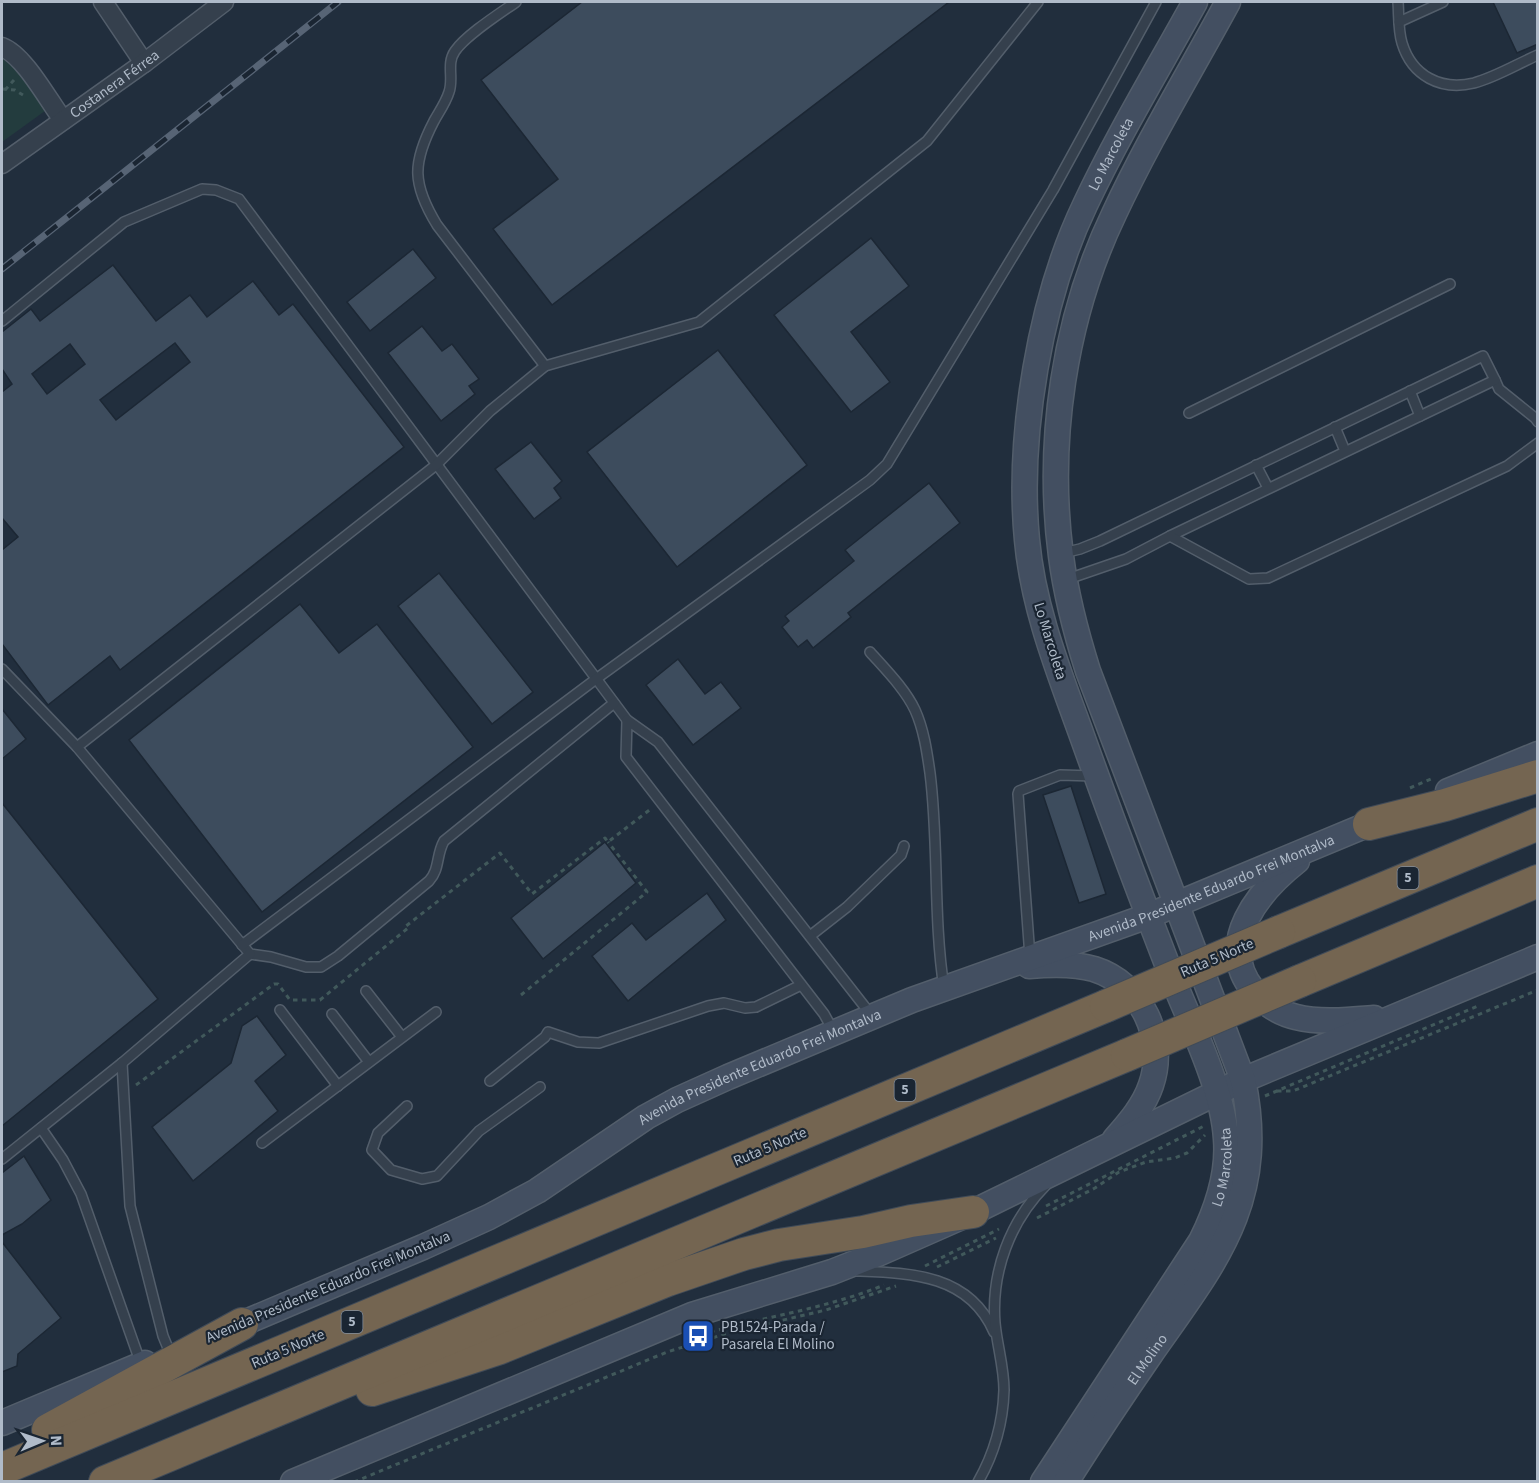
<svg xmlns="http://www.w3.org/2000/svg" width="1539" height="1483" font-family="'Source Sans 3',sans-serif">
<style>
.green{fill:#233c3e}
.building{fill:#3d4c5d;stroke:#1c2734;stroke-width:1.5;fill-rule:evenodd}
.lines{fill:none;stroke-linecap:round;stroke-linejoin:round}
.lane-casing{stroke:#535e6b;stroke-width:12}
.street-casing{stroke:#535e6b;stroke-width:21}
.secondary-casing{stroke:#535e6b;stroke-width:27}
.highway-casing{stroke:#404b58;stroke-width:34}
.path{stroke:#41595b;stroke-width:3;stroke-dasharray:4.5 4.5;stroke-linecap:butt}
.lane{stroke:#35404d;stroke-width:9}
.street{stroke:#35404d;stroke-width:18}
.secondary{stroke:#434f61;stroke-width:24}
.highway{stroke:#746551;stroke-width:32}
.rail-casing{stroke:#576475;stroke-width:7}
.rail{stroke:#1a2532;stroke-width:4.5;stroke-dasharray:14;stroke-linecap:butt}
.highway-bridge-casing{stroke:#404b58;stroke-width:34;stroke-linecap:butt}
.highway-bridge{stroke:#746551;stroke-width:32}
.labels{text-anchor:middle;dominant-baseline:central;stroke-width:4.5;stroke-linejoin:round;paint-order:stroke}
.shield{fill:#1a2532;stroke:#838e9c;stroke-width:1.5}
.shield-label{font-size:14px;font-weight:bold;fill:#b0bbc9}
.street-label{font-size:15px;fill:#b0bbc9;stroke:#1a2532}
.poi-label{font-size:15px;fill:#b0bbc9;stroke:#1a2532;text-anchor:start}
</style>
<rect width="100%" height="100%" fill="#212e3d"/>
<polygon class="green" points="2,53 49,108 2,142"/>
<g class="building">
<polygon points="582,2 949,2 552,305 493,229 558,179 481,80"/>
<polygon points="1493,2 1538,2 1538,44 1517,53"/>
<polygon points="871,238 909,286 851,332 890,382 851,412 774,315"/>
<polygon points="413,249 436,278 370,331 347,302"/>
<path d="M 113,265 L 156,321 L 190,295 L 207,317 L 253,281 L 279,315 L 293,304 L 404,447 L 120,670 L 110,656 L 48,705 L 2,644 L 2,550 L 18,537 L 2,518 L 2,392 L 12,384 L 2,369 L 2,332 L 31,309 L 40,321 ZM 175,343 L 190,362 L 116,420 L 100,400 ZM 70,344 L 85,364 L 47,394 L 32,374 Z"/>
<polygon points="422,326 442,351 452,344 479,379 469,386 475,394 441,421 388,353"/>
<polygon points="718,350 807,465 677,567 587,452"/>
<polygon points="531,442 562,481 554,488 561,498 534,519 495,469"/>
<polygon points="929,483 960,523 848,613 851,617 813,648 807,640 798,647 782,627 789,621 785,616 854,561 845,550"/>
<polygon points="439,573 533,692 492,724 398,606"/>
<polygon points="300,604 339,653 377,624 473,747 262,912 129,740"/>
<polygon points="678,659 705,694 721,682 741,708 693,745 646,685"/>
<polygon points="2,709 26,739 2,759"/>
<polygon points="1071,786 1106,894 1079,903 1043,795"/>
<polygon points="2,803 158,999 2,1126"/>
<polygon points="605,842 636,883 543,959 511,918"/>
<polygon points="707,893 726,920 628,1001 592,956 632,923 646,940"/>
<polygon points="257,1016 286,1055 255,1081 278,1111 193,1181 152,1127 231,1063 242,1026"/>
<polygon points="24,1156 51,1200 22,1224 2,1235 2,1173"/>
<polygon points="2,1242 61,1318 18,1354 17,1366 2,1372"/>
</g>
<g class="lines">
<g class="lane-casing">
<g id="lane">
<path d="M 516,2 C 499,14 466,35 455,51 C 446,64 454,78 449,92 C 446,102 439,112 434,121 C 412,163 412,184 437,225 L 545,366"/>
<path d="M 1398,2 C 1399,15 1398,30 1402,43 C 1412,76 1441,91 1474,83 C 1496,77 1517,64 1538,55"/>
<polyline points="1399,22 1443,2"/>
<polyline points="2,321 124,222 202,189 216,190 239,199 627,720"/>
<polyline points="1495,380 1499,389 1535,418 1538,422"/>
<polyline points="1410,391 1420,416"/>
<polyline points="1189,413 1450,284"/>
<polyline points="1335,427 1345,451"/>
<polyline points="1256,465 1268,488"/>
<polyline points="1063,553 1080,549 1100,541 1483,356 1495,380 1170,536"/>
<polyline points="1065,580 1126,559 1170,536 1249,579 1268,578 1507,466 1538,443"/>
<path d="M 870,652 C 886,670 905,689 915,710 C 924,730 927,752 930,773 C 939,844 933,917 944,988"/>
<path d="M 2,669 L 77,747 L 250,954 L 271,957 L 306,967 L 321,967 L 338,956 L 429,881 C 440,869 436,855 444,841 L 614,703"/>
<polyline points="77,747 436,465 490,411 545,366 699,322 927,141 1038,2"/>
<polyline points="810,936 847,907 901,855 904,846"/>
<polyline points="242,945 596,679 870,480 887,464 1053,190 1156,2"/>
<polyline points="1030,957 1018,794 1019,791 1060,775 1094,776"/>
<polyline points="366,991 402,1037"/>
<polyline points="280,1010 338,1086"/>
<polyline points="332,1014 369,1062"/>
<polyline points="834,1032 824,1014 626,757 627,720 658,742 865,1007 867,1016"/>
<polyline points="122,1063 130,1206 163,1336 170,1353"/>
<polyline points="490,1081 545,1037 548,1032 578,1042 599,1043 708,1006 724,1003 745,1008 756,1007 801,985"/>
<polyline points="407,1106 378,1133 372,1150 391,1170 422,1179 437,1176 479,1131 540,1087"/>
<polyline points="41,1128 63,1160 81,1194 141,1364"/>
<polyline points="262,1143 436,1012"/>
<polyline points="2,1159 122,1063 250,954"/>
<path d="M 857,1271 C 910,1273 969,1274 994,1332"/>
<path d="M 978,1482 C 994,1454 1003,1423 1004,1390 C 1004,1367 997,1345 995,1323 C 991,1272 1010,1221 1046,1185"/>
</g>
</g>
<g class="street-casing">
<g id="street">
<polyline points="103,2 144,63"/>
<path d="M 2,47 C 24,55 48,100 63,120"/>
<path id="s1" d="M 2,164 L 144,63 L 224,2"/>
</g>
</g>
<g class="secondary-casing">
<g id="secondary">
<polyline points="1448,791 1538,754"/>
<path d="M 1297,861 C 1259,891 1215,943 1253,990 C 1264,1003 1279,1013 1296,1017 C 1320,1023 1349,1020 1374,1018"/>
<path d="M 1029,966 C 1051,964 1073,963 1094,969 C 1142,984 1167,1039 1151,1085 C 1144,1106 1129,1123 1115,1139"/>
<path id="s2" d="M 227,1330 L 423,1247 L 489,1217 L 537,1191 L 646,1117 L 677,1100 L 728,1077 L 912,1000 L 1148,916 L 1386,817"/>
<polyline points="2,1423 145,1363"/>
<polyline points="293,1482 692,1315 832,1272 880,1253 973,1212 1243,1080 1538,957"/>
<path id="s3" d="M 1043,1482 L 1201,1241 C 1217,1209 1229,1175 1226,1139 C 1223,1088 1191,1025 1172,977 C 1141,897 1111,817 1082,736 C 1059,672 1033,608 1027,540 C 1017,436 1040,299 1085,205 C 1118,135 1158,69 1195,2"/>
<path id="s4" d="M 1066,1482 C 1093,1439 1121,1397 1150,1355 C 1215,1262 1268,1202 1243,1080 L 1088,671 C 1076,633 1066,595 1061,556 C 1046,442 1064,318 1114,214 C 1148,141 1190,72 1228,2"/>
</g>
</g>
<g class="highway-casing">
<g id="highway">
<polyline points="1369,824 1445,805 1538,776"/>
<polyline points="1279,932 1538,824"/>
<polyline points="1300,981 1538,881"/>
<polyline points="372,1390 500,1348 668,1280 744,1254 779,1245 863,1232 911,1221 973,1212"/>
<polyline points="48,1430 242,1324"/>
<polyline points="2,1469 1106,1006"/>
<polyline points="105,1482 1127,1055"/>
</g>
</g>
<g class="path">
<polyline points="2,89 15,90 26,97"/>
<polyline points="5,90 14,80"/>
<polyline points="1410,788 1431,779"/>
<polyline points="521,995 647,892 608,842"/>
<polyline points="136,1085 274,984 278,984 290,1000 320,1000 408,928 406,926 500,853 532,894 605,838 608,842 652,808"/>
<polyline points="1277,1091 1293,1091 1538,990"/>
<polyline points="1265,1096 1478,1006"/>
<polyline points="1046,1206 1206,1125"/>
<polyline points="1037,1218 1095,1188 1119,1172 1146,1162 1175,1158 1187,1153 1205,1135"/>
<polyline points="925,1266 999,1229"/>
<polyline points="937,1267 996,1238"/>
<path d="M 693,1337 C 756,1318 823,1310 884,1285"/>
<polyline points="354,1482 667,1352 728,1333 826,1310 896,1286"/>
</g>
<use href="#lane" class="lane"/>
<use href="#street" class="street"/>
<use href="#secondary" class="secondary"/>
<use href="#highway" class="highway"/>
<g class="rail-casing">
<polyline id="rail" points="2,269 338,2"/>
</g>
<use href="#rail" class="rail"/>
<g class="highway-bridge-casing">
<g id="highway-bridge">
<polyline points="1106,1006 1279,932"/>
<polyline points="1127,1055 1300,981"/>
</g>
</g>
<use href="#highway-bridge" class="highway-bridge"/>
</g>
<defs>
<g id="bus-square" transform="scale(1.725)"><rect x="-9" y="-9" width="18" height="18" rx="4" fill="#1a4fb4" stroke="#1a2532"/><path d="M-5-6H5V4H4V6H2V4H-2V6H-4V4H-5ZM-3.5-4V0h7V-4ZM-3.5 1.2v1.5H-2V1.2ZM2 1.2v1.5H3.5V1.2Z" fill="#fff"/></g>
</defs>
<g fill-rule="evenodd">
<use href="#bus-square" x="698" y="1336"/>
</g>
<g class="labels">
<g class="shield">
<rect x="1397.5" y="867" width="21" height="22" rx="4.5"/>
<rect x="894.5" y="1079" width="21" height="22" rx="4.5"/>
<rect x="341.5" y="1311" width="21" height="22" rx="4.5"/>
</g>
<g class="shield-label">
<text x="1408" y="878">5</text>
<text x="905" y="1090">5</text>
<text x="352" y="1322">5</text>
</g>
<g class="street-label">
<text stroke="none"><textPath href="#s1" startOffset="138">Costanera Férrea</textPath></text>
<text stroke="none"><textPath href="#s3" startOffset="1428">Lo Marcoleta</textPath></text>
<text transform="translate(1050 641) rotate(73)">Lo Marcoleta</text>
<text stroke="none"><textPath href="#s2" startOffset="1082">Avenida Presidente Eduardo Frei Montalva</textPath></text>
<text transform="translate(1217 958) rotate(-23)">Ruta 5 Norte</text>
<text stroke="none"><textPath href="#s2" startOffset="596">Avenida Presidente Eduardo Frei Montalva</textPath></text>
<text transform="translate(770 1147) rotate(-23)">Ruta 5 Norte</text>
<text stroke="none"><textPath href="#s3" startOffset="366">Lo Marcoleta</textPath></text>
<text transform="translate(328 1287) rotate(-23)">Avenida Presidente Eduardo Frei Montalva</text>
<text transform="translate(288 1349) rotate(-23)">Ruta 5 Norte</text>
<text stroke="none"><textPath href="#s4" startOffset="147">El Molino</textPath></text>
</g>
<g class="poi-label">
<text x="721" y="1327">PB1524-Parada /<tspan x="721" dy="17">Pasarela El Molino</tspan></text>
</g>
</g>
<rect width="1539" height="1483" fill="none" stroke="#b0bbc9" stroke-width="6"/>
<g transform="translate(42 1441) rotate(88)" stroke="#1a2532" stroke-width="4.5" paint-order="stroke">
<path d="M0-4.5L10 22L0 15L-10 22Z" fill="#b0bbc9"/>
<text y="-9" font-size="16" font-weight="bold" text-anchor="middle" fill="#b0bbc9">N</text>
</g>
</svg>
